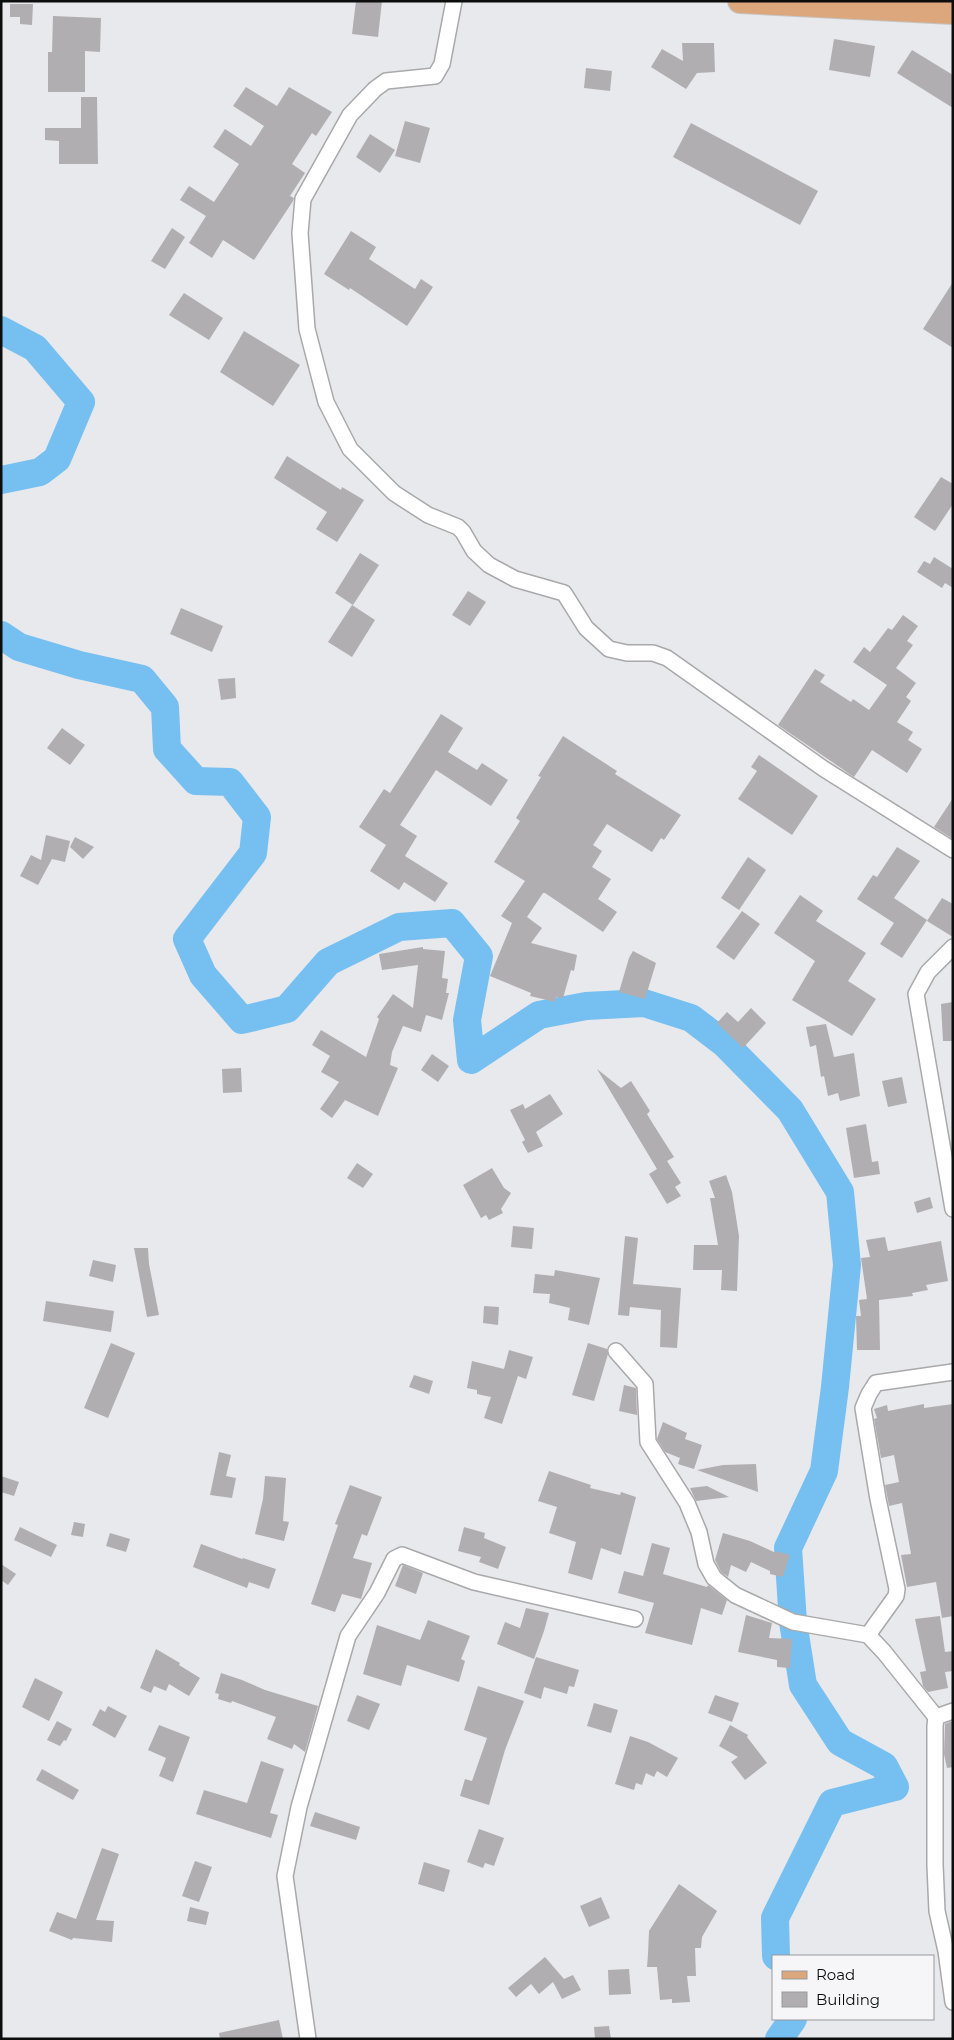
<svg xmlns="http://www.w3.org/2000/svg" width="954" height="2040" font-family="Montserrat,sans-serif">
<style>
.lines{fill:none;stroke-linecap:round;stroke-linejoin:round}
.river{stroke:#76bff1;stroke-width:28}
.building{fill:#b0aeb1}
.minor-casing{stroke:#a9a9ac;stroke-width:18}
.primary-casing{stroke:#c5c5c5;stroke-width:26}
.minor{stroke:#fff;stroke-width:15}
.primary{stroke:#dca77c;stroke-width:24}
</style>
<rect width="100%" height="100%" fill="#e8e9ec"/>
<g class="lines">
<g class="river">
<polyline points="1,330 35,348 81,402 57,459 40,472 1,480"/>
<polyline points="1,635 19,647 79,665 142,679 165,707 167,749 196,781 230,782 257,817 253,853 187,939 203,975 242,1020 287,1009 328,962 399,927 452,923 479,956 467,1020 471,1060 539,1015 586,1006 644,1003 691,1018 725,1044 790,1110 840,1192 847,1265 835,1387 824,1471 788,1548 793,1622 803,1685 840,1742 884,1766 895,1787 832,1803 775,1918 776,1956"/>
<polyline points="779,2039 793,2019"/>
</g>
</g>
<g class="building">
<polygon points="356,1 382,1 378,37 352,34"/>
<polygon points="10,4 33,4 32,25 20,24 20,17 10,17"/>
<polygon points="53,16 101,18 100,52 85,51 85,92 48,92 48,52 52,52"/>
<polygon points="834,39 875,46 870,77 829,70"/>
<polygon points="682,43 714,43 715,72 697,73 686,89 651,67 662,49 683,61"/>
<polygon points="912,50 953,75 953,108 897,73"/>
<polygon points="586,68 612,71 610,91 584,88"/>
<polygon points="246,87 277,106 289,87 332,112 316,136 312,133 292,164 305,173 290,196 294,198 293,201 254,260 223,240 212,258 189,243 206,216 180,200 189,186 214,202 239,164 213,147 225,129 251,146 264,126 233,106"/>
<polygon points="81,97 97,97 98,164 59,164 59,141 45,140 45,128 81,128"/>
<polygon points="405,121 430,128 420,163 395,156"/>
<polygon points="691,123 818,191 800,225 673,157"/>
<polygon points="370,134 395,150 380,173 356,157"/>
<polygon points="172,228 185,237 165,269 151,261"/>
<polygon points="351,231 376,247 369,259 415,289 421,279 433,287 407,326 350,288 349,290 324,274"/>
<polygon points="953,282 953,348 923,329"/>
<polygon points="184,293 223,318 209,340 169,315"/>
<polygon points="244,331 300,365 273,406 220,372"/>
<polygon points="287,456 341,490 342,487 364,500 337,542 316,529 327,512 274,478"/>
<polygon points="941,477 953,484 953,504 935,531 914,517"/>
<polygon points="360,553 379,565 353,605 335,593"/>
<polygon points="934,557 953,569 953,588 945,583 942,588 917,572 924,561 930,564"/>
<polygon points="468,591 486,602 470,626 452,615"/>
<polygon points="352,605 375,620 352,657 328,642"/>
<polygon points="181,608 223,626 212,652 170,634"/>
<polygon points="903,615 918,626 907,641 913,645 896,668 916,683 906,697 911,701 897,722 913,732 908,740 922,749 907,773 872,750 854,777 778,725 815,669 825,675 820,682 851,702 853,699 869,710 887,685 853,662 864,647 870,652 888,628 892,630"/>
<polygon points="235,678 236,698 221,700 218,679"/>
<polygon points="441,714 463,728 448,752 477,770 482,763 508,780 491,806 436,770 400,825 417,836 405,856 448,883 435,902 404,882 399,890 370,871 386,845 359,827 384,789 390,793"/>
<polygon points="62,728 85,745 70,765 47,748"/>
<polygon points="563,736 617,771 615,774 681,815 664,840 661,838 652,852 607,824 593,845 602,851 592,867 611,879 598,899 617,912 603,932 545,893 543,893 527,917 542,928 531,943 577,955 574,971 571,970 563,998 556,997 555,1002 530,996 531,993 490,976 512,923 501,916 525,881 494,862 520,821 516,818 541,777 538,776"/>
<polygon points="759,755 818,796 792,835 738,799 757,771 751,767"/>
<polygon points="953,798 953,839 934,827"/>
<polygon points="46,835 70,841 65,862 52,859 38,885 20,876 31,855 41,860"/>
<polygon points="75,837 94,847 83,859 70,847"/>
<polygon points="897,847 920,861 894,898 927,920 902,958 880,944 894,923 857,899 873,875 877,877"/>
<polygon points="748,857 766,870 739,910 721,898"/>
<polygon points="800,895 823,911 816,921 866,953 848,981 876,999 852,1036 792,1000 815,961 774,933"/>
<polygon points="942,898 953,904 953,937 927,921"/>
<polygon points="742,911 760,924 734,960 716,947"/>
<polygon points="423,947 423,949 445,951 442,978 448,979 446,993 449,993 442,1020 426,1015 421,1032 403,1026 392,1052 390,1065 398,1068 378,1116 345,1100 332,1118 320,1109 339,1082 321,1072 330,1056 312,1045 321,1030 366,1057 379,1019 377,1017 393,994 413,1008 418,965 382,970 379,954"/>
<polygon points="633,951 656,963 645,999 619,992 629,958"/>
<polygon points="953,1002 953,1041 943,1041 941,1004"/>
<polygon points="751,1008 766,1023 743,1048 717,1023 727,1012 738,1022"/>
<polygon points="826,1024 834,1057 854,1053 860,1096 840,1101 838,1093 828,1096 824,1076 821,1077 816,1045 810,1047 806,1027"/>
<polygon points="432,1054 449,1066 438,1082 421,1070"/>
<polygon points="241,1068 242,1092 223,1093 222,1069"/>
<polygon points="597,1069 621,1088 631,1081 650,1111 647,1114 653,1124 674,1157 667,1161 681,1183 675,1187 681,1196 667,1204 649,1174 657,1169"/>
<polygon points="902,1077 907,1103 888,1107 882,1081"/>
<polygon points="550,1094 563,1114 536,1132 543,1146 528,1153 522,1142 525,1140 510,1110 523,1104 525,1109"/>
<polygon points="866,1124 872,1162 878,1161 880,1174 854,1178 846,1128"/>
<polygon points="357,1163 373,1174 363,1188 347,1178"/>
<polygon points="492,1168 504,1188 511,1193 501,1209 503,1213 489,1220 486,1215 481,1218 463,1185"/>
<polygon points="726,1175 732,1192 739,1236 737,1291 721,1290 722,1270 693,1270 694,1245 718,1245 710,1198 715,1198 709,1181"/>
<polygon points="930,1197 933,1208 917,1213 914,1202"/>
<polygon points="513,1226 534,1228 532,1249 511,1247"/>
<polygon points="625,1236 638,1238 633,1284 681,1288 677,1348 660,1347 661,1310 630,1307 629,1316 618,1315"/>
<polygon points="885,1237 888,1251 941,1241 948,1281 926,1285 928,1290 912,1293 913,1296 879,1300 880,1350 857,1350 856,1316 861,1316 859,1300 867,1299 861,1258 870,1257 866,1240"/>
<polygon points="134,1248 148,1248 149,1264 159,1315 147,1317"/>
<polygon points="93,1260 116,1265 113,1282 89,1276"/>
<polygon points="555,1270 600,1278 589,1325 568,1320 570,1308 549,1303 550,1294 533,1293 535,1274 554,1276"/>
<polygon points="46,1301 114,1311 111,1332 43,1321"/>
<polygon points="484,1306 499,1307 498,1325 483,1323"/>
<polygon points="111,1343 135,1353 108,1418 84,1408"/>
<polygon points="588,1343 607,1349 608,1354 594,1401 572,1395"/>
<polygon points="509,1350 533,1357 526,1379 518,1376 502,1424 484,1418 491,1397 477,1394 477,1390 467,1388 472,1361 504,1369"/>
<polygon points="414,1375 433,1381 429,1394 409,1387"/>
<polygon points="624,1385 636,1388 637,1415 619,1411"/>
<polygon points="924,1404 924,1408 953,1404 953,1616 942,1618 936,1582 907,1587 901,1555 911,1554 902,1503 889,1506 885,1485 899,1482 894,1455 881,1458 874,1419 877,1418 874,1409 887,1405 888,1411"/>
<polygon points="663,1422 687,1433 685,1439 702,1445 694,1469 678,1464 680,1458 665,1452 657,1439"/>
<polygon points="219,1452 231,1455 226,1476 236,1478 232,1498 210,1495"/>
<polygon points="756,1464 758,1492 697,1470 723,1465"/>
<polygon points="549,1471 591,1485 590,1488 620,1495 621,1492 636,1497 621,1555 601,1548 592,1580 568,1573 576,1542 549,1533 557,1507 538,1501"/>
<polygon points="1,1476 19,1482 14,1496 1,1492"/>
<polygon points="265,1476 286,1478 283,1521 289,1522 284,1541 255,1534 263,1499"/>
<polygon points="350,1485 382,1497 367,1536 362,1534 353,1558 372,1563 361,1599 342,1594 335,1612 311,1604 338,1525 335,1524"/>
<polygon points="707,1486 729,1497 696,1501 690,1488"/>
<polygon points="74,1522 85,1524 83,1537 71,1535"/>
<polygon points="20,1527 57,1545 51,1557 14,1540"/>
<polygon points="464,1527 485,1533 484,1538 506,1547 498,1569 479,1562 481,1557 458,1551"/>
<polygon points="110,1533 130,1539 126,1552 106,1546"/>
<polygon points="723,1533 750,1541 776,1553 776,1551 790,1555 783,1577 770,1574 770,1571 751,1562 746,1572 731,1565 728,1577 721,1572 715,1560"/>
<polygon points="652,1543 670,1548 663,1574 707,1587 708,1585 727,1600 722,1615 701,1608 692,1645 645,1633 654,1603 618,1593 624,1571 643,1576"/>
<polygon points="201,1544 242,1559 243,1558 276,1569 269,1589 249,1582 247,1588 193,1567"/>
<polygon points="1,1564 16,1574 8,1585 1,1580"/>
<polygon points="403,1565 423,1573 416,1594 395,1586"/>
<polygon points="526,1608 549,1613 544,1631 534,1659 497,1644 505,1622 520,1628"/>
<polygon points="746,1615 772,1623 769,1638 792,1639 790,1668 777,1667 777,1660 738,1652"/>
<polygon points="940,1616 945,1652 953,1651 953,1671 945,1672 948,1688 928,1692 923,1686 920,1672 926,1671 915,1619"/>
<polygon points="428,1620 470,1636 461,1659 465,1661 459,1682 407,1665 401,1686 363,1674 377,1625 420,1640"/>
<polygon points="156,1649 180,1663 179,1665 200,1678 189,1696 169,1684 166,1691 154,1686 151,1693 140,1688"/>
<polygon points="536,1657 579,1670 574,1687 569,1686 567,1694 544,1687 541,1699 524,1693"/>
<polygon points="221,1673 242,1680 265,1690 318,1706 305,1752 294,1744 292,1749 267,1739 276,1717 232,1701 231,1703 218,1699 219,1694 215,1693"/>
<polygon points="35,1678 63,1692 49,1721 22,1707"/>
<polygon points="478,1686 524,1701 505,1750 489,1805 460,1796 465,1779 472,1781 487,1738 464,1730"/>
<polygon points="357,1695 380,1704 369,1730 347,1721"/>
<polygon points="715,1695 739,1703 732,1722 708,1713"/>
<polygon points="594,1703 618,1710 611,1733 587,1726"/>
<polygon points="108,1706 127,1716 115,1738 92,1725 100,1709 105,1712"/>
<polygon points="57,1721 72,1729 66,1741 64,1740 60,1746 47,1740"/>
<polygon points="953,1721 953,1767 947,1768 944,1754 945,1724"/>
<polygon points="159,1725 190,1737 173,1782 159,1776 166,1758 148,1750"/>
<polygon points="730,1725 748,1735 747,1737 767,1763 745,1780 731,1762 738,1757 719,1746"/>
<polygon points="630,1736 648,1742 678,1758 667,1777 657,1771 654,1777 646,1773 642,1785 636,1783 634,1790 615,1784"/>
<polygon points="261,1761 284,1769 270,1813 278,1815 271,1838 196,1814 204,1790 247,1803"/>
<polygon points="42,1769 79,1790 73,1800 36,1780"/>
<polygon points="315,1812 360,1827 356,1840 310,1826"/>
<polygon points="479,1829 504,1838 494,1866 485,1863 483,1868 467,1862"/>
<polygon points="102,1848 119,1854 96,1920 114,1921 112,1942 73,1938 72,1940 49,1931 57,1912 76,1919"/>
<polygon points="195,1861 212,1867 199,1902 182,1896"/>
<polygon points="424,1862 450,1870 444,1892 418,1884"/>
<polygon points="679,1884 717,1911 702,1937 701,1948 695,1948 696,1976 687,1976 690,2002 672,2003 672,1999 660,2000 657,1967 647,1967 648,1954 649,1931"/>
<polygon points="601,1897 610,1918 589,1927 580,1906"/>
<polygon points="190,1907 209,1912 206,1925 187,1921"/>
<polygon points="545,1957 564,1979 573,1975 581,1990 562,1999 553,1982 539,1994 531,1984 516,1997 508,1988"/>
<polygon points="629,1969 631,1994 609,1995 608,1970"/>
<polygon points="279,2020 283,2039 220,2039 219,2033"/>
<polygon points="609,2026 611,2039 595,2039 594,2027"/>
</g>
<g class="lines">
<g class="minor-casing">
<g id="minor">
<polyline points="454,1 442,64 435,76 386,81 375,89 350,115 303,199 300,233 307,329 326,402 350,449 394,493 428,515 458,527 463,532 474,551 489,565 515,579 564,593 586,628 609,649 627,653 653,653 667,658 824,769 953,850"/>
<polyline points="953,947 928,972 916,994 953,1209"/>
<polyline points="616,1351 645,1384 648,1442 687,1503 699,1532 706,1564 714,1578 735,1595 793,1622 868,1635 884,1652 936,1717"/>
<polyline points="868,1635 896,1596 897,1589 878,1499 863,1408 869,1394 876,1383 953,1372"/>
<polyline points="953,1711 936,1717 935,1726 935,1865 937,1911 946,1951 953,2002"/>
<polyline points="308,2039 285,1876 299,1807 348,1636 377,1593 394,1559 402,1555 474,1582 635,1619"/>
</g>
</g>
<g class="primary-casing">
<polyline id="primary" points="740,1 953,12"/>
</g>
<use href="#minor" class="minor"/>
<use href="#primary" class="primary"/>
</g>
<rect width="954" height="2040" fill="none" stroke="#0c0d0d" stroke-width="5"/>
<rect x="772" y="1955" width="162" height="65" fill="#f6f6f9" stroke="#98999b"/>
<rect x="782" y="1971" width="25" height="8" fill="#dca77c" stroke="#98999b"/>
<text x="816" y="1980" font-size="15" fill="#0c0d0d">Road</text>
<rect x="782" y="1992" width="25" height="15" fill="#b0aeb1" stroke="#98999b"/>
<text x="816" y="2005" font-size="15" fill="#0c0d0d">Building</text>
</svg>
